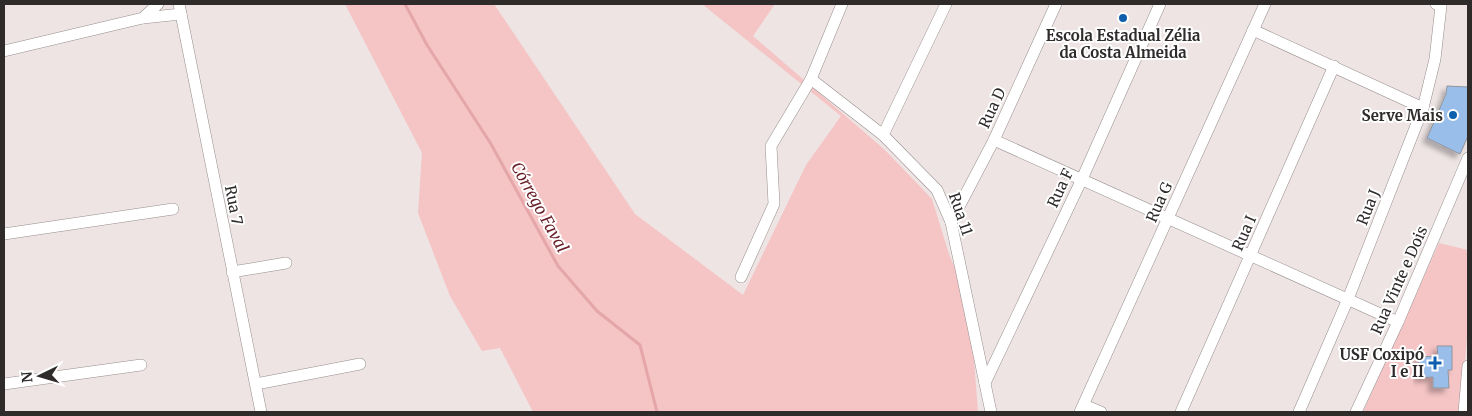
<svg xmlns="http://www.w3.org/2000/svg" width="1472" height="416" font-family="Merriweather,serif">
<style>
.green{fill:#f5c4c5}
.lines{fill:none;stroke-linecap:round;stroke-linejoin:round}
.stream{stroke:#e4a6a8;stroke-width:3}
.building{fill:#9abeea;stroke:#90949b;filter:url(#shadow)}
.minor-casing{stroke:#978e8e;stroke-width:12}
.minor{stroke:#fff;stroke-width:11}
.poi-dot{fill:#0d5fad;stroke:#fff;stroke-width:2}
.labels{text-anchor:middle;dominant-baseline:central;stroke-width:4;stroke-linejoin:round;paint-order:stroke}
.poi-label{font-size:15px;font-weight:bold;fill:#2f2b2b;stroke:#fff;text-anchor:end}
.street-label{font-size:15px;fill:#2f2b2b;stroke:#fff}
.water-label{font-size:16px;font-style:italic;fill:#6a2129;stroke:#fff}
</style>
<defs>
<filter id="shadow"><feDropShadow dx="-4.5" dy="4.5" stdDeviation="2.5" flood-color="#0004"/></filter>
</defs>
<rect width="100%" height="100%" fill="#eee4e4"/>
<g class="green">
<polygon points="345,4 494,4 635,214 743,295 806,165 841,116 702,4 775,4 753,36 885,150 932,199 949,254 956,271 973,346 978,412 533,412 500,348 482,351 450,296 418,213 422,153"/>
<polygon points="1439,243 1468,250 1468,326 1461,412 1363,412"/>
</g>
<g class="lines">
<polyline class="stream" points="405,4 427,45 491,144 558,266 597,311 640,345 657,412"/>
</g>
<g class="building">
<polygon points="1447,86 1468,87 1468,136 1460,154 1427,138 1446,94"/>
<polygon points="1437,346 1452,346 1452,370 1448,370 1449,388 1433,388 1433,377 1419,378 1418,357 1438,356"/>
</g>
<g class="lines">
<g class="minor-casing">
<g id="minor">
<polyline points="179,4 261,412"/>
<polyline points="143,18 158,4"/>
<polyline points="1253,30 1423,108"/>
<polyline points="4,51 143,18 181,14"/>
<polyline points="811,79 883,135 937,190 951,222 991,412"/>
<polyline points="883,135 946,4"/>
<polyline points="994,140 1398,322"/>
<polyline points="951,222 994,140 1056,4"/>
<polyline points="4,234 173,209"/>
<polyline points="232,272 286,263"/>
<polyline points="741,277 774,204 771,146 811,79 842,4"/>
<polyline points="985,383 1082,179 1160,4"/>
<polyline points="4,384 141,365"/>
<polyline points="256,384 360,364"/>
<polyline points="1084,405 1101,412"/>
<polyline points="1080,412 1265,4"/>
<polyline points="1181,412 1334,66"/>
<polyline points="1299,412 1348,299 1423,108 1435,59 1441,6 1436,4"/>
<polyline points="1356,412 1398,322 1468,158"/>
<polyline points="1464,412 1468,366"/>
</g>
</g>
<use href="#minor" class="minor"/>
</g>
<g class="poi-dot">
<circle cx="1123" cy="18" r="5"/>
<circle cx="1453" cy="115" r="5"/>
<path d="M1432.5 355.5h5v5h5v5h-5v5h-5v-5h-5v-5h5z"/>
</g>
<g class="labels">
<g class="poi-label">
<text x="1123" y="35" text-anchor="middle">Escola Estadual Zélia<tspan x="1123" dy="17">da Costa Almeida</tspan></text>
<text x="1443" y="115">Serve Mais</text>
<text x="1424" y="354">USF Coxipó<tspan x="1424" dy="17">I e II</tspan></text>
</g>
<g class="street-label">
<text transform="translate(992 108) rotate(-65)">Rua D</text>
<text transform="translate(1060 188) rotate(-65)">Rua F</text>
<text transform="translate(1159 202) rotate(-66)">Rua G</text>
<text transform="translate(234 205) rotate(79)">Rua 7</text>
<text transform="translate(1368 207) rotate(-68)">Rua J</text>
<text transform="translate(961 214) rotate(71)">Rua 11</text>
<text transform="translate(1244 233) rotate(-66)">Rua I</text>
<text transform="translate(1399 280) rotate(-66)">Rua Vinte e Dois</text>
</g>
<g class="water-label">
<text transform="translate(540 207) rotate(61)">Córrego Faval</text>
</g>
</g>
<rect width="1472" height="416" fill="none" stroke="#2f2b2b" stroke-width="10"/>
<g transform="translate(40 376) rotate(265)" stroke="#ffffff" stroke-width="4" paint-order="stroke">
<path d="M0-4L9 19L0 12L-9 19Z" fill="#2f2b2b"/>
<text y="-8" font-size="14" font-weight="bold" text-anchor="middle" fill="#2f2b2b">N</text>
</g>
</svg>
